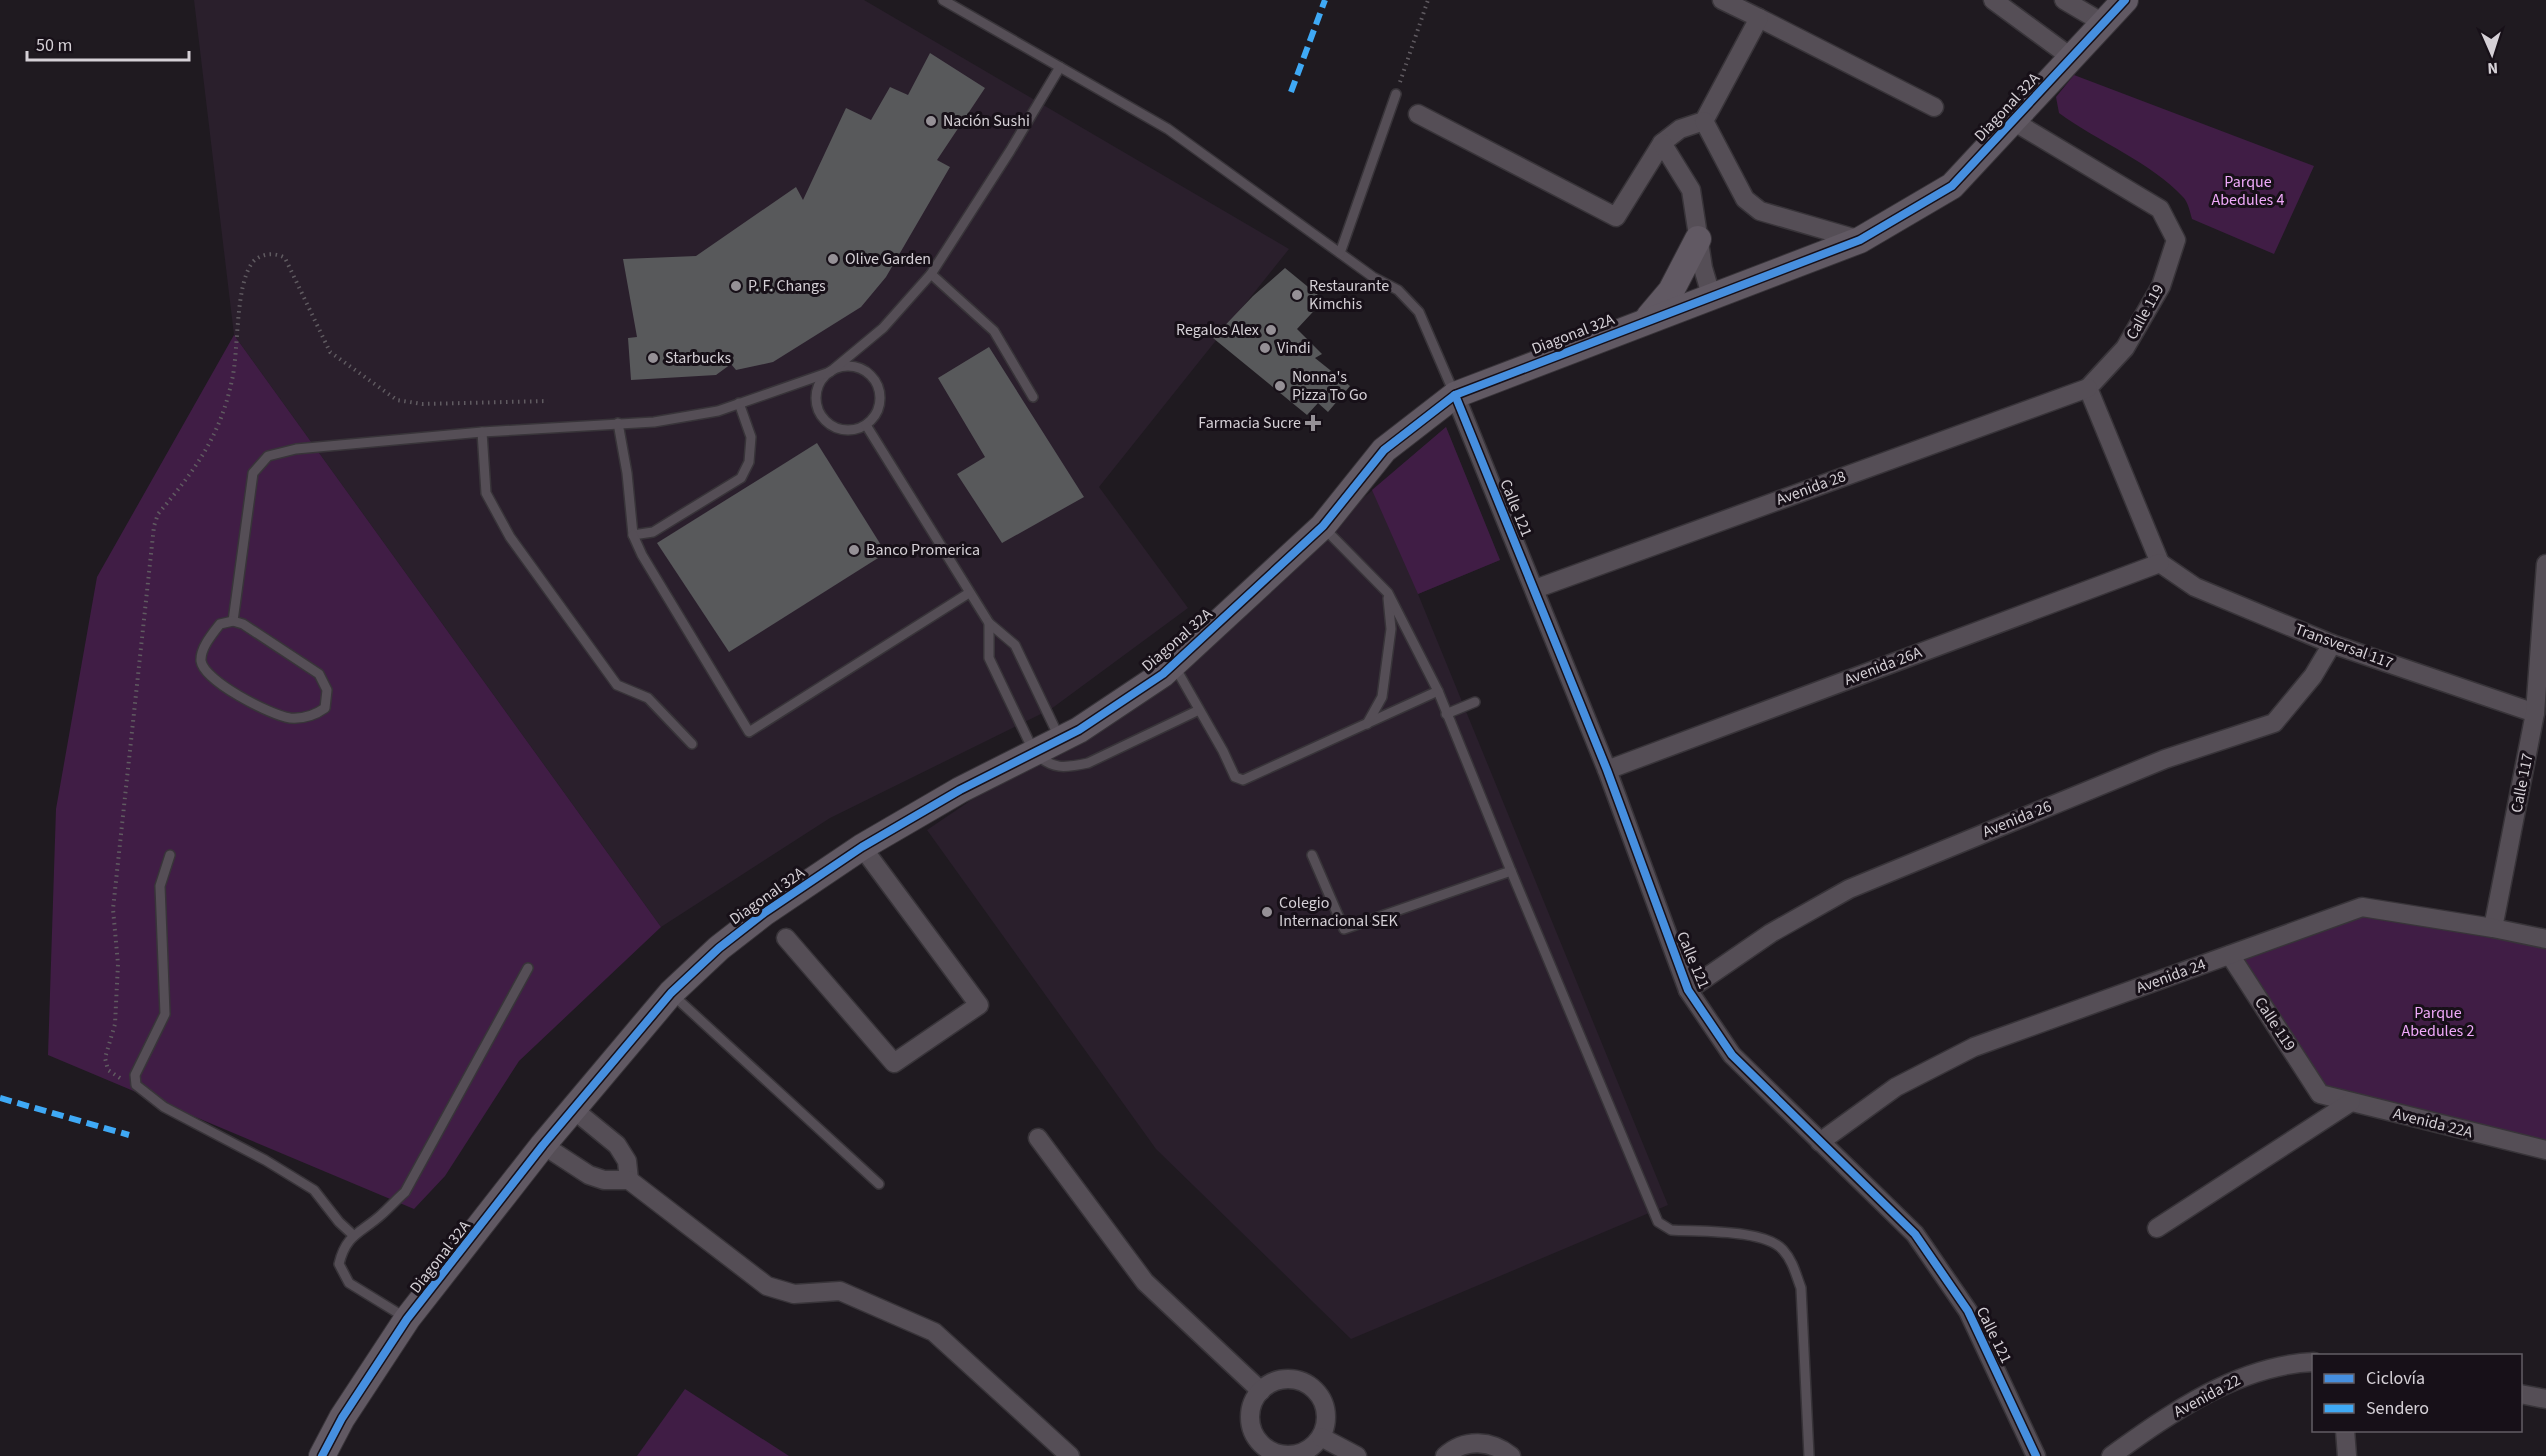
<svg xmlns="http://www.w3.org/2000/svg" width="2546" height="1456" font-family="'Source Sans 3',sans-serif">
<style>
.built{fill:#2a1f2c}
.green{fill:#401d45}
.building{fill:#58595b}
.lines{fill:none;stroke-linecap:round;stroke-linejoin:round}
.lane-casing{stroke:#383439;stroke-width:12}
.street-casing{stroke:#383439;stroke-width:21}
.secondary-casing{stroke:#383439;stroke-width:28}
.path{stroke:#605b61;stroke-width:4;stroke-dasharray:1.5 4.5;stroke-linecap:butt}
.lane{stroke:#554e56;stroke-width:9}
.street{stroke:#554e56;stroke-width:18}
.secondary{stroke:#615963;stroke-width:26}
.quiet{stroke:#3fa9f5;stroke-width:6;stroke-dasharray:12 6;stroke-linecap:butt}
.cycleway-casing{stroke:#171018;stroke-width:11}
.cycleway{stroke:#468fdf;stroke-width:8}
.poi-dot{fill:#959096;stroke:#171018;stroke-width:2}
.labels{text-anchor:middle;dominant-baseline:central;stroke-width:6;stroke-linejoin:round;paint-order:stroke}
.street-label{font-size:16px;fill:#d5d0d6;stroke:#171018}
.poi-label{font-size:16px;fill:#d5d0d6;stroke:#171018;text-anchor:start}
.park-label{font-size:16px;fill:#efa9f9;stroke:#171018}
</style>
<rect width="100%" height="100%" fill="#1f1a20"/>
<g class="built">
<polygon points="194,0 864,0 1289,249 1099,487 1188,608 1051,709 830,818 661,927 234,335"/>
<polygon points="1446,427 1500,560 1418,594 1668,1205 1351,1339 1156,1149 927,830 1162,671"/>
</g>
<g class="green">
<path d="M 2074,75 L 2314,166 L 2274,254 L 2192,219 C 2190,212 2188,202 2183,197 C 2152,163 2097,141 2059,113 L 2056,97 Z"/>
<polygon points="234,335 661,927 519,1061 445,1176 414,1209 48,1055 56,809 97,577"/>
<polygon points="1446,427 1500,560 1418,594 1372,490"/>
<polygon points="2362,907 2546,939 2546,1150 2320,1094 2230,955"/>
<polygon points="685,1389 789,1456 637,1456"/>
</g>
<g class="building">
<polygon points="930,53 985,88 937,160 950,167 886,277 861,307 773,362 736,370 731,364 716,375 631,380 628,338 637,337 623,259 696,256 796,187 803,200 846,108 871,120 890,87 908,95"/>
<polygon points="1285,268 1324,300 1297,329 1322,354 1315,358 1350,386 1328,412 1318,403 1307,415 1213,338 1253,296"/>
<polygon points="989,347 1084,497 1002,543 957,474 985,457 938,378"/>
<polygon points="817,443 886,553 729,652 657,543"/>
</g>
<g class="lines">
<g class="lane-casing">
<g id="lane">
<polyline points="943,0 1168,129 1373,277 1398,290 1419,312 1454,393"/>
<polyline points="1340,253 1396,94"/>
<polyline points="931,274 994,331 1033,397"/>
<circle cx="848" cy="398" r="32"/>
<polyline points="618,423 627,473 633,535 653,532 741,478 749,462 751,437 739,403"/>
<polyline points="866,425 989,623 1015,645 1059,737"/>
<polyline points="482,432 486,493 510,537 617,685 648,698 692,744"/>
<polyline points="633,535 642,555 749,732 969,593"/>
<polyline points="233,621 253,473 268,456 296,449 482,432 654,422 718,411 830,372 883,328 931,274 1010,151 1060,67"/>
<path d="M 233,621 L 243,624 L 319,674 L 327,690 L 325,708 C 314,716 304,719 290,718 C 270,715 204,681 201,661 C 200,648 213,633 220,624 Z"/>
<path d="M 989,623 L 989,658 L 1034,752 C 1052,770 1065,768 1088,763 L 1199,710"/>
<polyline points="1175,667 1223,751 1235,777 1243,780 1438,691"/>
<polyline points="1446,714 1475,702"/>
<polyline points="1367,724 1382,697 1391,629 1388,598"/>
<polyline points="170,855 160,886 165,1014 135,1075 136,1085 164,1107 265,1160 314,1190 339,1222 353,1235"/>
<polyline points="1312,855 1344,929 1511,871 1438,691 1388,593 1323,527"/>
<path d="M 1511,871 L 1658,1222 L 1671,1230 C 1699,1232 1765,1229 1783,1250 C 1793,1261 1796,1275 1801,1288 L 1809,1456"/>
<polyline points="673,995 879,1184"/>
<path d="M 406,1318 L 349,1283 L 339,1264 C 346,1234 361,1233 381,1215 C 389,1208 397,1199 405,1192 L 528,968"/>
</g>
</g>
<g class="street-casing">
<g id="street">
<polyline points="1993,0 2072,58"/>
<polyline points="2064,0 2103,23"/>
<polyline points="1759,18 1934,107"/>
<polyline points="1418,114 1616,217 1662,143 1680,129 1704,121 1759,18 1722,0"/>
<polyline points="1704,121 1745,199 1760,211 1860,240"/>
<polyline points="2013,121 2160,209 2176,240 2161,286 2125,348 2088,388 2160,563"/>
<polyline points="1662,143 1691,190 1703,268 1711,295"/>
<polyline points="1455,395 1607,770 1688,990 1732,1055 1915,1234 1968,1311 2036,1456"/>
<polyline points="2160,563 2195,587 2332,644 2535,713"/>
<polyline points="1535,589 2088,388"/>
<polyline points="1607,770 2160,563"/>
<polyline points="2493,928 2535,713 2546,564"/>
<polyline points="786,938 894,1063 979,1005 862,847"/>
<polyline points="2230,955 2320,1094 2546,1150"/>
<polyline points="1688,990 1771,933 1849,889 2165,759 2274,723 2313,676 2332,644"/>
<polyline points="573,1109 617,1145 627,1161 629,1180"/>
<polyline points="1038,1138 1145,1282 1261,1391"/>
<polyline points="1820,1142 1896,1087 1974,1047 2362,907 2493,928 2546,939"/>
<polyline points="543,1145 589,1175 604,1180 629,1180 767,1286 794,1294 840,1291 934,1332 1070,1456"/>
<polyline points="2157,1228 2351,1102"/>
<circle cx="1288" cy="1417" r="38"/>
<polyline points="2520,1394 2546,1399"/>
<polyline points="2345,1430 2347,1456"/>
<polyline points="1321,1437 1357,1456"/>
<path d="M 1445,1456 C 1465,1438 1491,1440 1511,1456"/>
<path d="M 2111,1456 C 2171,1413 2238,1365 2314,1362"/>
</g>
</g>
<g class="secondary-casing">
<g id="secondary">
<polyline points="1649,317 1671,291 1698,239"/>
<polyline points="322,1456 342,1418 407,1319 543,1145 671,993 719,948 764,913 862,847 960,790 1079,730 1163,674 1323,526 1384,450 1455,395 1860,240 1952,186 2125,0"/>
</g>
</g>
<g class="path">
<polyline points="1400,82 1428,0"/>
<path d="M 120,1078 L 108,1070 L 105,1058 L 115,1024 L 118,964 L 113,909 L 154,526 L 158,514 C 195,470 220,437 232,380 C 239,349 235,287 252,263 C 260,253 275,252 285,258 L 330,352 L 397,400 L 422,404 L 548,401"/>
</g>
<use href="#lane" class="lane"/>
<use href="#street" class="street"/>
<use href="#secondary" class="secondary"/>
<g class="quiet">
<polyline points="1291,92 1325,0"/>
<polyline points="0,1098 129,1135"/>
</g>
<g class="cycleway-casing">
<g id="cycleway">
<polyline points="1455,395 1607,770 1688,990 1732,1055 1915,1234 1968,1311 2036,1456"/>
<polyline points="322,1456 342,1418 407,1319 543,1145 671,993 719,948 764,913 862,847 960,790 1079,730 1163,674 1323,526 1384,450 1455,395 1860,240 1952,186 2125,0"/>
</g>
</g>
<use href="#cycleway" class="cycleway"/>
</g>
<g class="poi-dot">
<circle cx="931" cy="121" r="6"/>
<circle cx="833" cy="259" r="6"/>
<circle cx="736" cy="286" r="6"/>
<circle cx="1297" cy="295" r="6"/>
<circle cx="1271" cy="330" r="6"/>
<circle cx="1265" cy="348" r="6"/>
<circle cx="653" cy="358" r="6"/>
<circle cx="1280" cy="386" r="6"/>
<path d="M1310 414h6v6h6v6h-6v6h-6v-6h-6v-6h6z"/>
<circle cx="854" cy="550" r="6"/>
<circle cx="1267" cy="912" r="6"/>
</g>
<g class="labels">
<g class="street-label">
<text transform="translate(2007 107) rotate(-47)">Diagonal 32A</text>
<text transform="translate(2145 312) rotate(-61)">Calle 119</text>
<text transform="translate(1573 334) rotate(-21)">Diagonal 32A</text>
<text transform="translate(1811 488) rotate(-20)">Avenida 28</text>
<text transform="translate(1516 508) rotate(68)">Calle 121</text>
<text transform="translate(1177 640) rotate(-41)">Diagonal 32A</text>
<text transform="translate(2344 646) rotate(20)">Transversal 117</text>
<text transform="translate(1883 666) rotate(-21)">Avenida 26A</text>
<text transform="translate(2522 783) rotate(-79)">Calle 117</text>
<text transform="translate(2017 819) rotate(-22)">Avenida 26</text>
<text transform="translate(767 896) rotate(-35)">Diagonal 32A</text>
<text transform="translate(1693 960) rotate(67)">Calle 121</text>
<text transform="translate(2171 976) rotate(-20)">Avenida 24</text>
<text transform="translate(2275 1024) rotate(57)">Calle 119</text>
<text transform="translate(2433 1123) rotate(14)">Avenida 22A</text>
<text transform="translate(440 1257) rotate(-52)">Diagonal 32A</text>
<text transform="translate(1994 1335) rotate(64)">Calle 121</text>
<text transform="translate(2207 1396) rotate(-28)">Avenida 22</text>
</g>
<g class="poi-label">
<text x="943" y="121">Nación Sushi</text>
<text x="845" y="259">Olive Garden</text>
<text x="748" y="286">P. F. Changs</text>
<text x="1309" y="286">Restaurante<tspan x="1309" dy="18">Kimchis</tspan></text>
<text x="1259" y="330" text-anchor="end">Regalos Alex</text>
<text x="1277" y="348">Vindi</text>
<text x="665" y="358">Starbucks</text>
<text x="1292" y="377">Nonna's<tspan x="1292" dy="18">Pizza To Go</tspan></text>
<text x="1301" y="423" text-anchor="end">Farmacia Sucre</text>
<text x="866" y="550">Banco Promerica</text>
<text x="1279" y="903">Colegio<tspan x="1279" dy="18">Internacional SEK</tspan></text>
</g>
<g class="park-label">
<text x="2248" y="182">Parque<tspan x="2248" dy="18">Abedules 4</tspan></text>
<text x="2438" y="1013">Parque<tspan x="2438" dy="18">Abedules 2</tspan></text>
</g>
</g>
<rect x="2312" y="1354" width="210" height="78" fill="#171018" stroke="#635d64" stroke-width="1.5"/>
<rect x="2324" y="1374" width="30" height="9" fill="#468fdf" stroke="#635d64" stroke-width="1.5"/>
<text x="2366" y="1384" font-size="18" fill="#d5d0d6">Ciclovía</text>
<rect x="2324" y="1404" width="30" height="9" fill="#3fa9f5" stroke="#635d64" stroke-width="1.5"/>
<text x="2366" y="1414" font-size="18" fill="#d5d0d6">Sendero</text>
<g transform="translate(2492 54) rotate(177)" stroke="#171018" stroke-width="4.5" paint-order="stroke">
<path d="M0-4.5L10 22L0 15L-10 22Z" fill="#d5d0d6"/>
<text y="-9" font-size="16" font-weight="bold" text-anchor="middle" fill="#d5d0d6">N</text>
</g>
<path d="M27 51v9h162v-9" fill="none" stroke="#d5d0d6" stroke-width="3"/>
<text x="36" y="51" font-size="18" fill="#d5d0d6" stroke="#171018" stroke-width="4.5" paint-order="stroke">50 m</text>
</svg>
